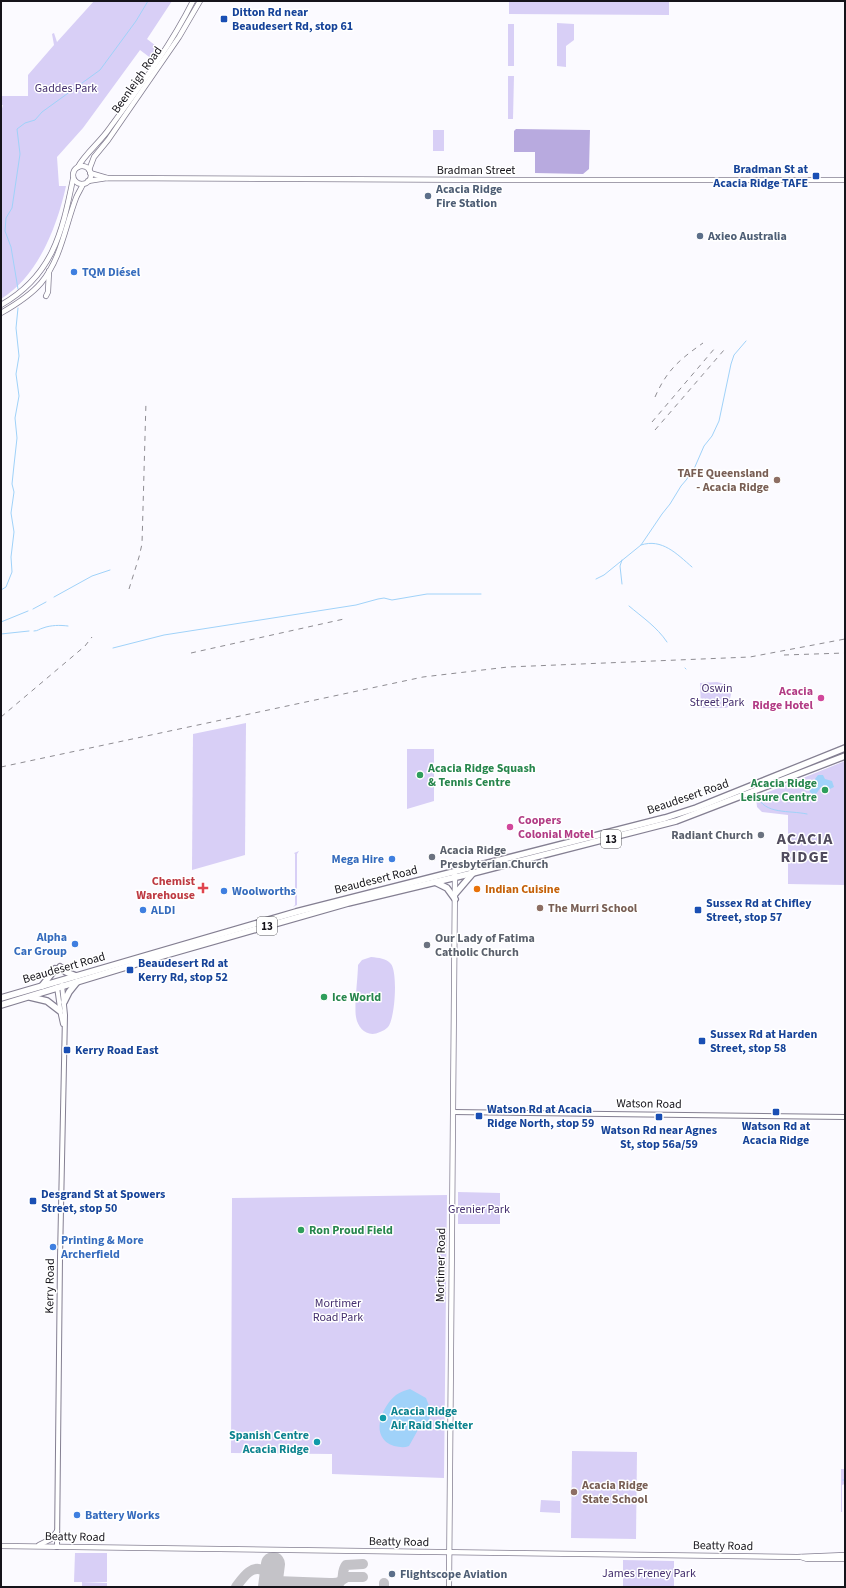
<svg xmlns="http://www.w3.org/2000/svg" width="846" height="1588" font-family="'Source Sans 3',sans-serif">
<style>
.green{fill:#d8cff6}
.forest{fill:#b8aadf}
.water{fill:#a0d2f9}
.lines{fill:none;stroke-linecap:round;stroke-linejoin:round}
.stream{stroke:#a0d2f9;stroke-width:1}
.taxiway{stroke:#c4c3c8;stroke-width:10}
.runway{stroke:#c4c3c8;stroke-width:24}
.tertiary-casing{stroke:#847f92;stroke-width:6}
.secondary-casing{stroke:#847f92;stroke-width:6}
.trunk-casing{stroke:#847f92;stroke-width:8}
.tertiary{stroke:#fff;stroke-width:4}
.secondary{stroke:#fff;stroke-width:4.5}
.trunk{stroke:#fff;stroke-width:5.5}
.rail{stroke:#8e8c92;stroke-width:1;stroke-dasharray:5 5;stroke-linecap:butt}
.transit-dot{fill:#1a4fb4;stroke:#fff;stroke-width:1.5}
.service-dot{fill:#5c6f8a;stroke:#fff;stroke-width:1.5}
.shop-dot{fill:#3f7fe0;stroke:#fff;stroke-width:1.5}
.education-dot{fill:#8d6e63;stroke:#fff;stroke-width:1.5}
.hotel-dot{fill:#d1479c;stroke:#fff;stroke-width:1.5}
.leisure-dot{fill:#2e9e5b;stroke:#fff;stroke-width:1.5}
.worship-dot{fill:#6b7280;stroke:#fff;stroke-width:1.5}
.health-dot{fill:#e0444e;stroke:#fff;stroke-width:1.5}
.food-dot{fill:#e8710a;stroke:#fff;stroke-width:1.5}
.culture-dot{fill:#0f9aa8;stroke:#fff;stroke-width:1.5}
.labels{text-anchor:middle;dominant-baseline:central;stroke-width:3;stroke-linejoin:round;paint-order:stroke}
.shield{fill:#fff;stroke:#5b5a5f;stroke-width:1}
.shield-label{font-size:11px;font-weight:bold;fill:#15131a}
.transit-label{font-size:12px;font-weight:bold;fill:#164399;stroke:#fff;text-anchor:start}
.street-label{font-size:12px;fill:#15131a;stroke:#fff}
.park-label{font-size:12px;fill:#45306f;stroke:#fff}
.service-label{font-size:12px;font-weight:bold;fill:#4e5e75;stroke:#fff;text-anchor:start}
.shop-label{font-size:12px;font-weight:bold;fill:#366cbe;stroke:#fff;text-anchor:start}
.education-label{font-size:12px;font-weight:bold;fill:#785e54;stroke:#fff;text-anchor:start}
.hotel-label{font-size:12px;font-weight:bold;fill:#b23c85;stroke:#fff;text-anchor:end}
.leisure-label{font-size:12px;font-weight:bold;fill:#27864d;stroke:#fff;text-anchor:start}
.worship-label{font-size:12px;font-weight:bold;fill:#5b616d;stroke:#fff;text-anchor:start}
.health-label{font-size:12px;font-weight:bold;fill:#be3a42;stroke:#fff;text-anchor:end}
.food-label{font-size:12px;font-weight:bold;fill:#c56008;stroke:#fff;text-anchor:start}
.culture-label{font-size:12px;font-weight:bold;fill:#0d838f;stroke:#fff;text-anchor:start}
.district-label{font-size:16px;font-weight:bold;letter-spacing:1px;fill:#514c5e;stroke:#fff}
</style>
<rect width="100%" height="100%" fill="#fbfaff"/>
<g class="green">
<path d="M 94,1 L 172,1 L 147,39 L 160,49 L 152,59 L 140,50 L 83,128 L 57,157 L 59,186 L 66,186 C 57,227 38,276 1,299 L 1,112 L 3,105 L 1,105 L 1,96 L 28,96 L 28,75 L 54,45 L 52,34 L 54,33 L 57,42 Z"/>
<polygon points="509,1 669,1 669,15 509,14"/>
<polygon points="557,23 574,24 574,40 566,46 566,67 557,66"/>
<rect x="508" y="24" width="6" height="42"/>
<polygon points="508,76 514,76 513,119 508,119"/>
<rect x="433" y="130" width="11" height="21"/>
<polygon points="717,682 733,686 728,707 726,708 701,708 700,683"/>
<polygon points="246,723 245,855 192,870 193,734"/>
<polygon points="407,749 434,749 434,801 407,809"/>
<polygon points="845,761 845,885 788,884 788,815 762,812 757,807 756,797"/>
<polygon points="299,851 297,854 297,905 293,907 295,905 295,854 294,853"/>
<path d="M 371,957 C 379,958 386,958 391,964 C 398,973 395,1019 388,1027 C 386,1029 383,1031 380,1032 C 368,1038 358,1029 356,1017 C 354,1006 358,977 358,965 L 362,960 Z"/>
<polygon points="458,1192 500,1193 500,1224 458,1224"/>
<polygon points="447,1195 444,1478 332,1474 332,1454 231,1453 232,1198"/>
<polygon points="572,1451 637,1452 636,1539 571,1538"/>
<polygon points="841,1469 845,1469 845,1484 842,1485 842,1512 841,1512"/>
<polygon points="541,1500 560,1501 560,1513 540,1512"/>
<polygon points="75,1553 107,1553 107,1582 74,1582"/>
<polygon points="623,1560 674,1561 674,1587 623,1587"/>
<polygon points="82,1582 107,1583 107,1587 82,1587"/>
</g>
<polygon class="forest" points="516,129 590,130 589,169 583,174 535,173 535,152 514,152 514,131"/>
<g class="water">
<polygon points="818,775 823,775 825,779 832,781 834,787 828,790 821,787 816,794 812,794 810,792 809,789 816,785 815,779"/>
<path d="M 410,1389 L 426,1398 L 431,1411 L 429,1420 L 419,1428 L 409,1446 C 404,1448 399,1447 394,1446 C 369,1438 381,1407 396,1395 C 400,1392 406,1390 410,1389 Z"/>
</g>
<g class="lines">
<g class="stream">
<polyline points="18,289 11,247 5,231 6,218 12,208 20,154 17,129 25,123 35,120 42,112 100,70 136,21 148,1"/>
<path d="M 641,545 C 662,538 677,554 692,567"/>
<polyline points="596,579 604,575 641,545 662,514 670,504 681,486 687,479 689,473 694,469 704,446 712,436 719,421 731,364 734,355 746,341"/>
<polyline points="622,584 620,566 622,560"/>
<polyline points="1,590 6,587 12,572 11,557 14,532 11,513 14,492 12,484 14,465 17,438 15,418 19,396 16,374 19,356 16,328 18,308"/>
<polyline points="54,597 92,576 110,570"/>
<path d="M 629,606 C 642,617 657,627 667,642"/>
<polyline points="33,609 46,602"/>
<polyline points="1,622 28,611"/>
<path d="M 34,631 C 38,631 39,629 43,628 C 51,625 60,625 68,626"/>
<polyline points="1,634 29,631"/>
<polyline points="113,648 164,635 356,605 378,599 384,598 392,600 427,594 481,594"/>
<polyline points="685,668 686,669"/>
<path d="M 757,796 C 765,815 789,810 807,814"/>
<polyline points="843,1480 845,1480"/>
</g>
<g class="taxiway">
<polyline points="342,1580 347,1577 363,1577"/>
<path d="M 330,1583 C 349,1584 339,1574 346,1565 L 363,1564"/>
<path d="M 236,1587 C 242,1579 252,1563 264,1571 C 269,1574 270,1579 276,1581 L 330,1583 L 339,1587"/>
<path d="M 269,1587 C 270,1580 265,1578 267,1570 L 271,1568 L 275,1570 L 277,1574 L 275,1577 L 271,1580 L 270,1587"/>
<polyline points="384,1587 384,1583"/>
</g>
<polyline class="runway" points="270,1587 273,1564"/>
<g class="tertiary-casing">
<g id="tertiary">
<polyline points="57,987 61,1015 63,1024"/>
<polyline points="453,1112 845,1117"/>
<polyline points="57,1547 60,1258 65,1015 62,985"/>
</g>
</g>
<g class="secondary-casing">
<g id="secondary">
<circle cx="82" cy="175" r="9"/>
<path d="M 78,167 C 84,155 101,141 109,129 C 139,88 170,47 193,1"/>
<polyline points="89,170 94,157 108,140 179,37 200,1"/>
<polyline points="90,173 107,178"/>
<polyline points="88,181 107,178 526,180 845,180"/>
<polyline points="46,296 48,292 49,271"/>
<path d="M 1,305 C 52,276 62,234 73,179"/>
<path d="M 1,313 C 15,305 30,296 41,283 C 61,259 65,227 76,198 C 78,193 81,189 83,184"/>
<polyline points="39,1545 51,1539 57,1531"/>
<polyline points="1,1546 797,1557 845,1555"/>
<polyline points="801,1557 807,1559 845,1559"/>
<polyline points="449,1587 455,875"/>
</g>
</g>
<g class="trunk-casing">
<g id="trunk">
<polyline points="435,882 447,888 455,899"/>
<polyline points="455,894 473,873"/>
<polyline points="60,967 66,972 76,976"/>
<polyline points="42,986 55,969"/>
<polyline points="30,997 47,1001 60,1011"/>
<polyline points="1,998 296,912 665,818 696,808 845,748"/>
<polyline points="64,1002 69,992 77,982"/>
<polyline points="1,1005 162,956 348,903 473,873 676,821 845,756"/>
</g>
</g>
<use href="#tertiary" class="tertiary"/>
<use href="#secondary" class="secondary"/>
<use href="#trunk" class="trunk"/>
<g class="rail">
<path d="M 655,397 C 667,370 679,360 703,343"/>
<polyline points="652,422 715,348"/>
<polyline points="655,430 724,350"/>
<polyline points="129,589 139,557 142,544 146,401"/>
<polyline points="191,653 344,619"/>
<polyline points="784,655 845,653"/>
<polyline points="1,717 85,646 92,637"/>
<polyline points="1,767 423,677 508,667 750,657 845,639"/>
</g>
</g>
<g class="transit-dot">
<rect x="220" y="15" width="8" height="8" rx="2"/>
<rect x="812" y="172" width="8" height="8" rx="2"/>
<rect x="694" y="906" width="8" height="8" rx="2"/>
<rect x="126" y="966" width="8" height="8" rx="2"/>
<rect x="698" y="1037" width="8" height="8" rx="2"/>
<rect x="63" y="1046" width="8" height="8" rx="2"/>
<rect x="772" y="1108" width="8" height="8" rx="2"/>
<rect x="475" y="1112" width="8" height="8" rx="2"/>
<rect x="655" y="1113" width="8" height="8" rx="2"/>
<rect x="29" y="1197" width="8" height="8" rx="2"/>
</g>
<g class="service-dot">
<circle cx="428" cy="196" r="4"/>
<circle cx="700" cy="236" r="4"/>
<circle cx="392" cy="1574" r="4"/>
</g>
<g class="shop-dot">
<circle cx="74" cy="272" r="4"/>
<circle cx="392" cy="859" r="4"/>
<circle cx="224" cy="891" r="4"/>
<circle cx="143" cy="910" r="4"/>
<circle cx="75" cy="944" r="4"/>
<circle cx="53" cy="1247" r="4"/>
<circle cx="77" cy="1515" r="4"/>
</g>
<g class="education-dot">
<circle cx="777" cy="480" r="4"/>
<circle cx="540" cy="908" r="4"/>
<circle cx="574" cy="1492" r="4"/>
</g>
<g class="hotel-dot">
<circle cx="821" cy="698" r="4"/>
<circle cx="510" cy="827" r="4"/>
</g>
<g class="leisure-dot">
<circle cx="420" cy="775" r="4"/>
<circle cx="825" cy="790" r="4"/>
<circle cx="324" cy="997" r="4"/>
<circle cx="301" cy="1230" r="4"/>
</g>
<g class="worship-dot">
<circle cx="761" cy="835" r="4"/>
<circle cx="432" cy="857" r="4"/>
<circle cx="427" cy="945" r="4"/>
</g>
<path class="health-dot" d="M201 882h4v4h4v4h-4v4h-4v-4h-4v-4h4z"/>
<circle class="food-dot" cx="477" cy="889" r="4"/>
<g class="culture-dot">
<circle cx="383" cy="1418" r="4"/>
<circle cx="317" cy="1442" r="4"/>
</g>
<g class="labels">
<g class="shield">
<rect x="601" y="830" width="20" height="18" rx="3"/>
<rect x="257" y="917" width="20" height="18" rx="3"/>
</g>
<g class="shield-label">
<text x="611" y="839">13</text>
<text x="267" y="926">13</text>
</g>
<g class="transit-label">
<text x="232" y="12">Ditton Rd near<tspan x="232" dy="14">Beaudesert Rd, stop 61</tspan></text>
<text x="808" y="169" text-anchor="end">Bradman St at<tspan x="808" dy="14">Acacia Ridge TAFE</tspan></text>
<text x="706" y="903">Sussex Rd at Chifley<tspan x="706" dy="14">Street, stop 57</tspan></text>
<text x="138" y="963">Beaudesert Rd at<tspan x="138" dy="14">Kerry Rd, stop 52</tspan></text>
<text x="710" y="1034">Sussex Rd at Harden<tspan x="710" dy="14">Street, stop 58</tspan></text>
<text x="75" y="1050">Kerry Road East</text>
<text x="487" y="1109">Watson Rd at Acacia<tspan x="487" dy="14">Ridge North, stop 59</tspan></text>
<text x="776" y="1126" text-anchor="middle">Watson Rd at<tspan x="776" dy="14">Acacia Ridge</tspan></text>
<text x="659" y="1130" text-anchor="middle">Watson Rd near Agnes<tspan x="659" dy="14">St, stop 56a/59</tspan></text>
<text x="41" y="1194">Desgrand St at Spowers<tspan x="41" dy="14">Street, stop 50</tspan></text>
</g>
<g class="street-label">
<text transform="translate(137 80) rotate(-55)">Beenleigh Road</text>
<text x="476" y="170">Bradman Street</text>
<text transform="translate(688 797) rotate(-19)">Beaudesert Road</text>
<text transform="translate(376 880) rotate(-14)">Beaudesert Road</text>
<text transform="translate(64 968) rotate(-16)">Beaudesert Road</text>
<text transform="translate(649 1104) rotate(1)">Watson Road</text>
<text transform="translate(441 1265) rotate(-89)">Mortimer Road</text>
<text transform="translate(50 1286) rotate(-89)">Kerry Road</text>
<text transform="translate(75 1537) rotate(1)">Beatty Road</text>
<text transform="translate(399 1542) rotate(1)">Beatty Road</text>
<text transform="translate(723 1546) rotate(1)">Beatty Road</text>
</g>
<g class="park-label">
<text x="66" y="88">Gaddes Park</text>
<text x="717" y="688">Oswin<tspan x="717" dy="14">Street Park</tspan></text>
<text x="479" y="1209">Grenier Park</text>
<text x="338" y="1303">Mortimer<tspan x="338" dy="14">Road Park</tspan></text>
<text x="649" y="1573">James Freney Park</text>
</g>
<g class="service-label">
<text x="436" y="189">Acacia Ridge<tspan x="436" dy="14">Fire Station</tspan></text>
<text x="708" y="236">Axieo Australia</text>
<text x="400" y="1574">Flightscope Aviation</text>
</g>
<g class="shop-label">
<text x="82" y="272">TQM Diésel</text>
<text x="384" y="859" text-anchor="end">Mega Hire</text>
<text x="232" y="891">Woolworths</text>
<text x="151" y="910">ALDI</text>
<text x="67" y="937" text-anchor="end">Alpha<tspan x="67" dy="14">Car Group</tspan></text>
<text x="61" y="1240">Printing &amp; More<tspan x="61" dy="14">Archerfield</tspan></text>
<text x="85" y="1515">Battery Works</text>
</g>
<g class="education-label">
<text x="769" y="473" text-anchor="end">TAFE Queensland<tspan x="769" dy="14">- Acacia Ridge</tspan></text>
<text x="548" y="908">The Murri School</text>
<text x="582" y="1485">Acacia Ridge<tspan x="582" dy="14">State School</tspan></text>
</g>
<g class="hotel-label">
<text x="813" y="691">Acacia<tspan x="813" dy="14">Ridge Hotel</tspan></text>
<text x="518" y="820" text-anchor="start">Coopers<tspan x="518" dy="14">Colonial Motel</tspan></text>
</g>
<g class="leisure-label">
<text x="428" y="768">Acacia Ridge Squash<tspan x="428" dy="14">&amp; Tennis Centre</tspan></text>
<text x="817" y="783" text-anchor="end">Acacia Ridge<tspan x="817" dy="14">Leisure Centre</tspan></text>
<text x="332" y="997">Ice World</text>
<text x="309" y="1230">Ron Proud Field</text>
</g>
<g class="worship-label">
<text x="753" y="835" text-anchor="end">Radiant Church</text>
<text x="440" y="850">Acacia Ridge<tspan x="440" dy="14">Presbyterian Church</tspan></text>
<text x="435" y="938">Our Lady of Fatima<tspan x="435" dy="14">Catholic Church</tspan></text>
</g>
<g class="health-label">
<text x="195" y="881">Chemist<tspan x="195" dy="14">Warehouse</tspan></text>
</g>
<g class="food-label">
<text x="485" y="889">Indian Cuisine</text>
</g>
<g class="culture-label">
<text x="391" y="1411">Acacia Ridge<tspan x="391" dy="14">Air Raid Shelter</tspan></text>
<text x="309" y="1435" text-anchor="end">Spanish Centre<tspan x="309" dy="14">Acacia Ridge</tspan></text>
</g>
<g class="district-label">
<text x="805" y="839">ACACIA<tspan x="805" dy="18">RIDGE</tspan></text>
</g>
</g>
<rect width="846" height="1588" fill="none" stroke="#15131a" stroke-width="4"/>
</svg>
